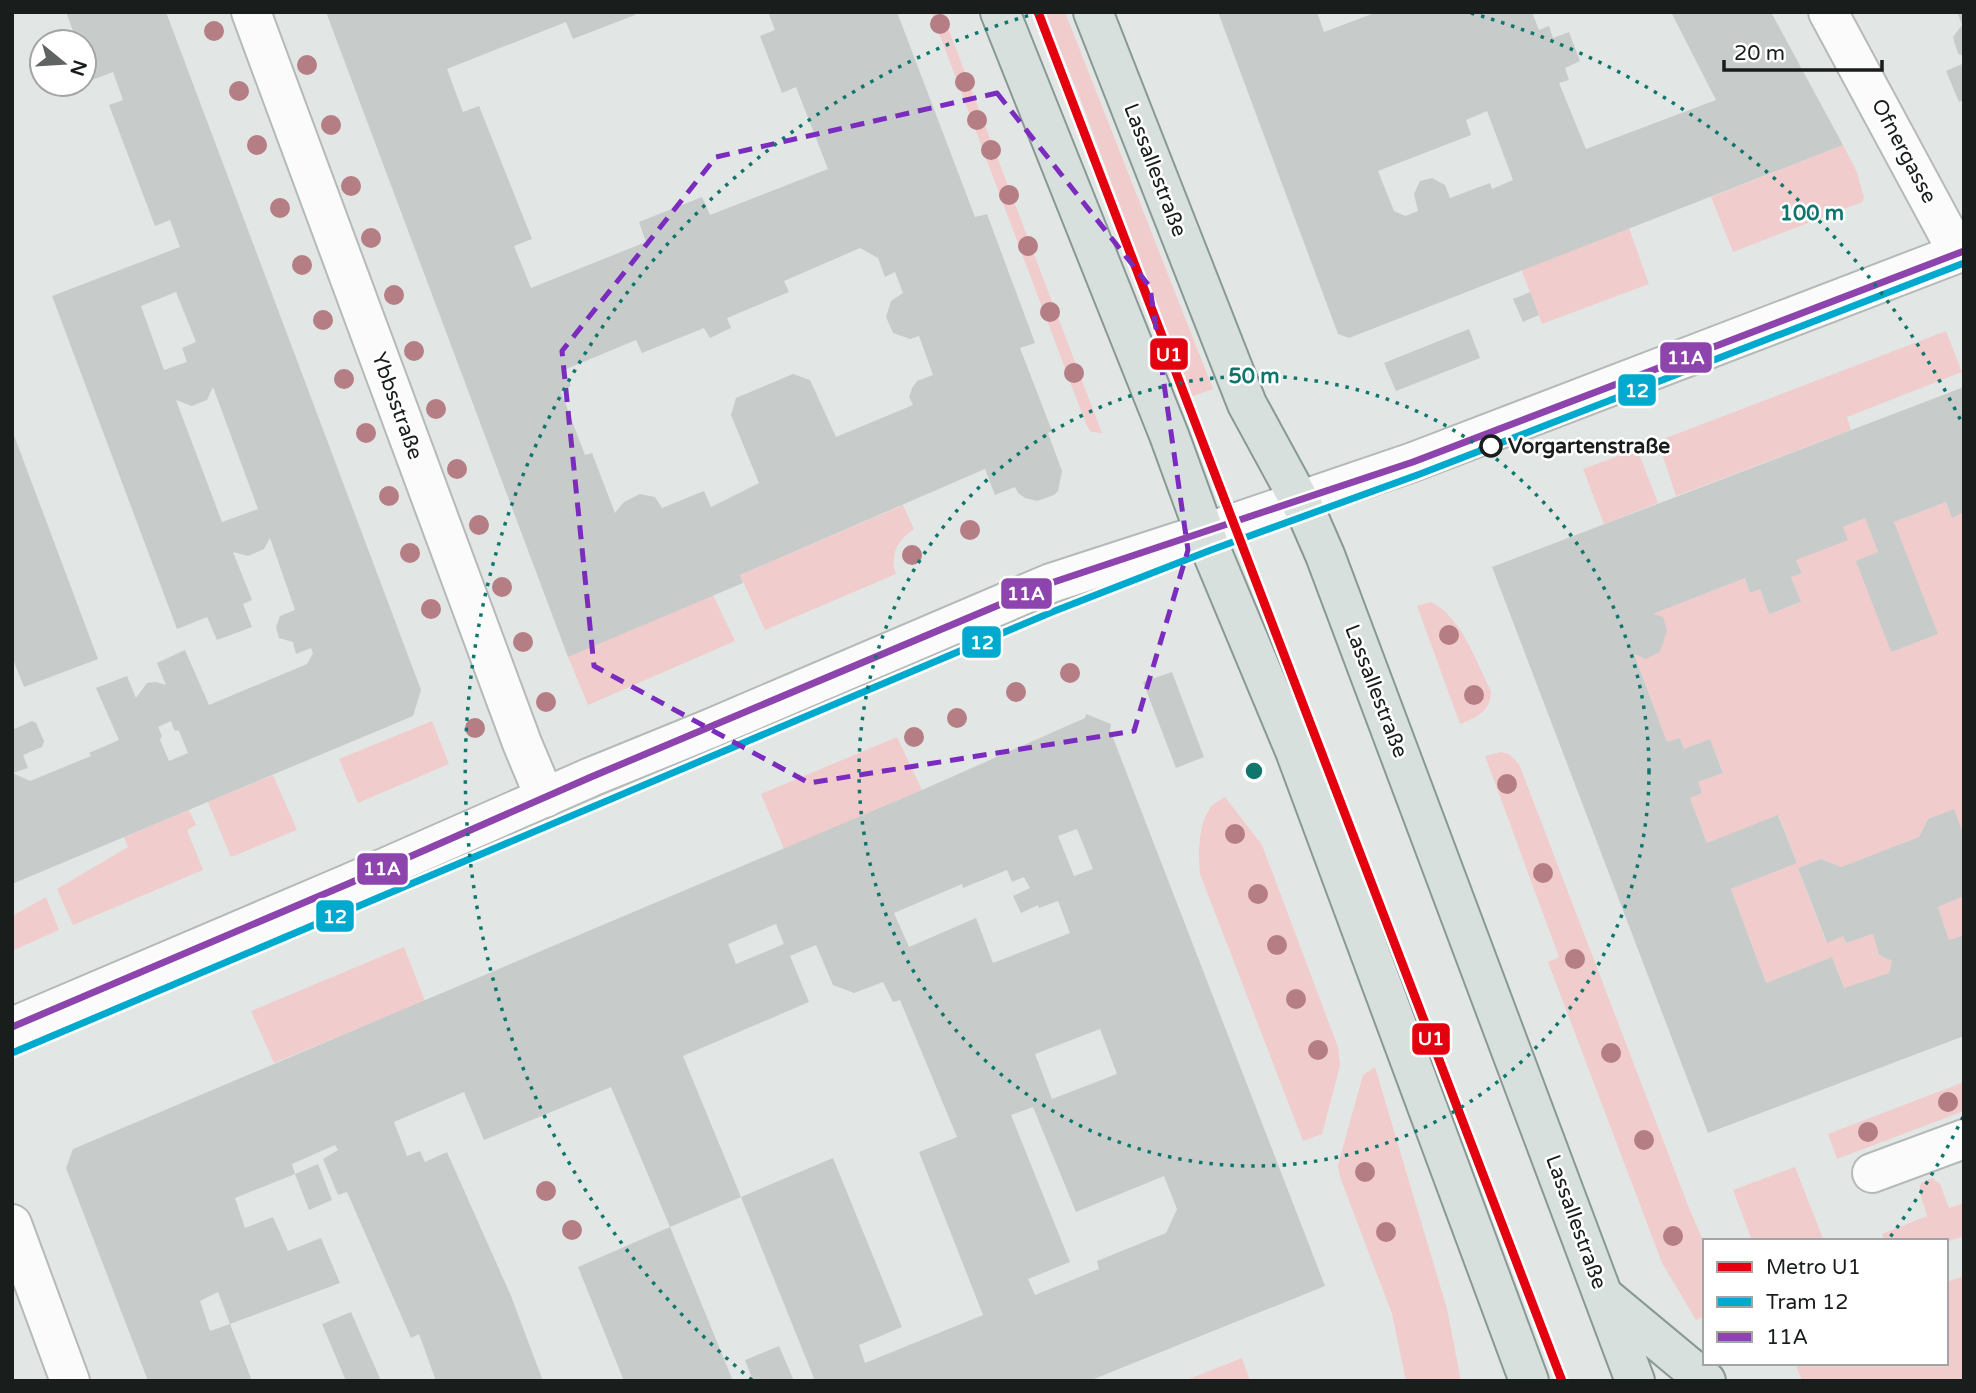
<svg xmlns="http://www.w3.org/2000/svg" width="1976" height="1393" font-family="'Varela Round',sans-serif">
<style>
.green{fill:#f1cccc}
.building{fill:#c7ccca;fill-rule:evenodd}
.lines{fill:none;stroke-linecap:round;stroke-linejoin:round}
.minor-casing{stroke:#b5bab8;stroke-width:42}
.major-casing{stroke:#899995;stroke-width:42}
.minor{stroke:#fbfbfb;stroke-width:38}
.major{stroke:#d8e0de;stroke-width:38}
.bus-1-casing{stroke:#fff;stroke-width:12}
.bus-1{stroke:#8e44ad;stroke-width:7}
.tram-1-casing{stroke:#fff;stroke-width:12}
.tram-1{stroke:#00a9ce;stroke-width:7}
.metro-1-casing{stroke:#fff;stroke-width:14}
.metro-1{stroke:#e3000f;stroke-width:9}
.tree{fill:#b57d84}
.marked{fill:none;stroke:#7b2cbf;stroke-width:5;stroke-dasharray:14 9;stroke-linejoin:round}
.ring{fill:none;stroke:#0f766e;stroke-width:3.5;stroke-dasharray:3.5 7}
.stop-dot{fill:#fff;stroke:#191d1b;stroke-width:3.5}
.labels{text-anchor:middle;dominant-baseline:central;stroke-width:5;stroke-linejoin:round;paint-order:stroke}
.street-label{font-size:21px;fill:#191d1b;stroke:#fff}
.stop-label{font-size:21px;font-weight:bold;fill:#191d1b;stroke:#fff;text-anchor:start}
.centre{fill:#0f766e;stroke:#fff;stroke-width:3.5}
.ring-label{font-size:21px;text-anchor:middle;font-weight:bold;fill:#0f766e;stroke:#fff;stroke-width:5;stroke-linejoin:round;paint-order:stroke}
.line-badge{stroke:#fff;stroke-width:2.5}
.badge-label{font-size:19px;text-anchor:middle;font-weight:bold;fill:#fff}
</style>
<rect width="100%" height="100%" fill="#e2e7e5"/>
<g class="green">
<polygon points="931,12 942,12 1102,433 1091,432 1086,424"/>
<polygon points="1044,12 1065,12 1213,389 1191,397 1077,90"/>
<polygon points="1843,145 1857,172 1864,198 1862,202 1733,252 1711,197"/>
<polygon points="1629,228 1649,284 1542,324 1521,269"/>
<polygon points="1946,331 1962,372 1847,417 1851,430 1676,496 1658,441"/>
<polygon points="1637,449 1658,503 1604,524 1583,469"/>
<polygon points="1946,502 1952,517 1964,512 1964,835 1953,810 1928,819 1919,837 1841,867 1821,859 1798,868 1826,942 1843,936 1846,943 1873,934 1879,955 1892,961 1889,973 1844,988 1832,957 1766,983 1731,889 1797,863 1779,816 1707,843 1690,798 1698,782 1723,772 1710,739 1684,749 1680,738 1667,742 1634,654 1646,659 1653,614 1745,578 1750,593 1760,589 1769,614 1800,603 1791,577 1802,573 1796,560 1843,527 1865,518 1878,552 1857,561 1891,652 1937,634 1894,522"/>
<path d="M 903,505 L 914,529 C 898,539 889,556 896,574 L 765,630 L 740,575 Z"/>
<polygon points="713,595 735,641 588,705 568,657"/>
<path d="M 1431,602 C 1462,617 1476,662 1491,691 C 1490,712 1478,717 1460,724 L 1417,606 Z"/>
<polygon points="432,721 449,764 358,803 339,759"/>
<polygon points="897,737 922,790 784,849 761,794"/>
<polygon points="1501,752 1509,754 1519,764 1689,1208 1705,1245 1705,1316 1696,1320 1662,1263 1548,962 1559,957 1485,756"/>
<polygon points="273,775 297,830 231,857 208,802"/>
<path d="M 1225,797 L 1262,845 L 1338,1047 L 1340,1066 L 1322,1134 L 1303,1141 L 1200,874 C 1198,855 1198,823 1211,807 C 1214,803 1221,800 1225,797 Z"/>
<polygon points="189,810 196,825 187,830 203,870 73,925 57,889 128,847 124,837"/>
<polygon points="1964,896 1964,935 1949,940 1938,907"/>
<polygon points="46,897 59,930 12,951 12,916"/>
<polygon points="404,947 425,1001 274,1063 251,1011"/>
<polygon points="1375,1067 1447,1309 1461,1381 1406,1381 1392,1314 1340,1177 1338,1165 1363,1075"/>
<polygon points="1964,1082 1964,1111 1837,1159 1828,1134"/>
<polygon points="1795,1167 1824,1241 1752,1241 1733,1190"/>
<polygon points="1932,1178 1940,1184 1949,1208 1964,1203 1964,1236 1946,1242 1885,1241 1882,1234 1927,1216 1919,1190 1921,1183"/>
<polygon points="1964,1276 1964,1381 1802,1381 1795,1363 1946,1363 1946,1282"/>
<polygon points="1242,1358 1250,1381 1184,1381"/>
</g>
<g class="building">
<path d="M 66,12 L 166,12 L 421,690 L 413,716 L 12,884 L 12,730 L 32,721 L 36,723 L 44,741 L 42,747 L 23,755 L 28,768 L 13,773 L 30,781 L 91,756 L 89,753 L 119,740 L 96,688 L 127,676 L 136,698 L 147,683 L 156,682 L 166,685 L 157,663 L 185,650 L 209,705 L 307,664 L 313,653 L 311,648 L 296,654 L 293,642 L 279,638 L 276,627 L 280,616 L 295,610 L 270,538 L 264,549 L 248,556 L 233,552 L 252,600 L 243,604 L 252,627 L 217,640 L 207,617 L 177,629 L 52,296 L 180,247 L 170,220 L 155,226 L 109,105 L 123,100 L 113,72 L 84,83 L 84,42 L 70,42 L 76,39 ZM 176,292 L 196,342 L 182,348 L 187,362 L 164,370 L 141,306 ZM 213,387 L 258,509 L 222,522 L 176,400 L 192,406 L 207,400 ZM 171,721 L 174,730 L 179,731 L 188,753 L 169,761 L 160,740 L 162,736 L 158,727 Z"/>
<path d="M 326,12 L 634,12 L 635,15 L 573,39 L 566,22 L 447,69 L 463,112 L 479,106 L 532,239 L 514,246 L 531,288 L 646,242 L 639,222 L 702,197 L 710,215 L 828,169 L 796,87 L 782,93 L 760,36 L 775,30 L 768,12 L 897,12 L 975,217 L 987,214 L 1035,343 L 1020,348 L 1052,431 L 1048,433 L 1062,471 L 1058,491 L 1054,495 L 1037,501 L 1025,498 L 1018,493 L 1015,487 L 995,495 L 985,469 L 740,575 L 743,583 L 568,657 ZM 860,248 L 878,258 L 885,277 L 895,272 L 903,293 L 891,301 L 886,317 L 893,333 L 910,339 L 919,336 L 933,375 L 917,381 L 912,388 L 909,397 L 913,405 L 836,437 L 810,380 L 793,374 L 736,398 L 731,415 L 759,483 L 711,507 L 704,491 L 662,508 L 655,497 L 640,494 L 624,502 L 615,513 L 592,453 L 585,455 L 561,392 L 571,386 L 564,370 L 636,340 L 642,353 L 704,328 L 710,338 L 731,328 L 727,318 L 789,292 L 784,281 Z"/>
<path d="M 1218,12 L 1317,12 L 1324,32 L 1377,12 L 1532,12 L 1539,30 L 1549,26 L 1553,38 L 1569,32 L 1580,61 L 1565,68 L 1569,80 L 1559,83 L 1586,149 L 1716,100 L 1671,12 L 1771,12 L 1843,145 L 1349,338 L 1338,334 ZM 1487,111 L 1513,180 L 1492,189 L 1490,183 L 1450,198 L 1445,185 L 1432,178 L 1420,181 L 1414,194 L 1418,211 L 1405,216 L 1394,211 L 1378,171 L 1471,135 L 1466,120 Z"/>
<polygon points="1957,12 1964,12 1964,56 1958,54 1953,37 1962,25"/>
<polygon points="1964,63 1964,100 1959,102 1946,71"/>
<polygon points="1530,292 1539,315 1523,322 1513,299"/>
<polygon points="1469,329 1480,358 1396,391 1384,363"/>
<polygon points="1964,387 1964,512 1952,518 1946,502 1894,522 1938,634 1891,652 1856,561 1878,552 1865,518 1843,527 1848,540 1796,560 1802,573 1791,577 1801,602 1769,614 1760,589 1750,593 1745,578 1653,614 1663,617 1667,631 1660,652 1646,659 1634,654 1667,742 1680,738 1684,749 1710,739 1723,773 1698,782 1702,793 1690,798 1707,843 1778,815 1797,863 1731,889 1766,983 1832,957 1844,988 1889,973 1892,961 1879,955 1873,934 1846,943 1843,936 1827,943 1798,868 1821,859 1841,867 1919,837 1928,819 1954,809 1964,835 1964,896 1938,907 1949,940 1964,935 1964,1036 1708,1133 1492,567"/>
<polygon points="12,430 98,659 24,687 12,657"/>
<polygon points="1172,672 1204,757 1176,768 1143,682"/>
<path d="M 1086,714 L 1111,724 L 1110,730 L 1325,1286 L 1089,1381 L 815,1381 L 741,1197 L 833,1158 L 902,1327 L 859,1345 L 865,1363 L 983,1315 L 919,1152 L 957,1137 L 900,1000 L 893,1002 L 883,982 L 854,993 L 833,985 L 816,945 L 790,956 L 809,1002 L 683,1056 L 741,1197 L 670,1227 L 611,1087 L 484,1140 L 464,1092 L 394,1122 L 407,1156 L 420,1151 L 425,1162 L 447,1152 L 511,1296 L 543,1381 L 436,1381 L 419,1334 L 411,1338 L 347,1192 L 338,1195 L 323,1159 L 338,1150 L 335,1145 L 292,1164 L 295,1174 L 235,1198 L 245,1228 L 273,1217 L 288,1251 L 321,1238 L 340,1283 L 230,1324 L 218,1292 L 200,1301 L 210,1331 L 230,1324 L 252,1381 L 148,1381 L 66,1168 L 73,1149 L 922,790 L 1085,718 ZM 1077,829 L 1093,869 L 1074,876 L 1058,836 ZM 1007,870 L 1012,882 L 1024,877 L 1030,888 L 1013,896 L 1021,913 L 1038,905 L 1039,908 L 1058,901 L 1070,933 L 993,963 L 976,918 L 909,947 L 894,913 L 962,884 L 963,888 ZM 776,924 L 784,944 L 736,964 L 728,944 ZM 1100,1029 L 1117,1074 L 1052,1099 L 1035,1054 ZM 1033,1107 L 1076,1212 L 1164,1176 L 1177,1209 L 1166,1233 L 1097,1261 L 1099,1269 L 1035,1295 L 1028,1279 L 1070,1262 L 1011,1115 Z"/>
<polygon points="318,1164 332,1200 309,1210 295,1174"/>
<polygon points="670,1227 733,1381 624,1381 578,1267"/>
<polygon points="351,1312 381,1381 346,1381 322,1324"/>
<polygon points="779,1346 794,1381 753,1381 745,1360"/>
</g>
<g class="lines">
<g class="minor-casing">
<g id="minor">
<polyline points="251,12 522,743 545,798"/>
<polyline points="1828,12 1958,253"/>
<polyline points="12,1027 350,883 591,777 709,729 1051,583 1205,533 1413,462 1964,251"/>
<polyline points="1872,1173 1964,1139"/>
<polyline points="12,1224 70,1381"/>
</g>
</g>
<g class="major-casing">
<g id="major">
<polyline points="1000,12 1169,435 1211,550 1295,751 1529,1381"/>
<polyline points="1093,12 1247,404 1308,516 1325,555 1635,1381"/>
<polyline points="1605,1297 1706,1381"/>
</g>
</g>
<use href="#minor" class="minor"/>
<use href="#major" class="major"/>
<g class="bus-1-casing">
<polyline id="bus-1" points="12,1027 350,883 591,777 1051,583 1413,462 1964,251"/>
</g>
<use href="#bus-1" class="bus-1"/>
<g class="tram-1-casing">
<polyline id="tram-1" points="12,1053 1052,612 1211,550 1420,474 1964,263"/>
</g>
<use href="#tram-1" class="tram-1"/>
<g class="metro-1-casing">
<polyline id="metro-1" points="1038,12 1562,1381"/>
</g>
<use href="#metro-1" class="metro-1"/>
</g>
<g class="tree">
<circle cx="940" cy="24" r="10"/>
<circle cx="214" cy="31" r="10"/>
<circle cx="307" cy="65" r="10"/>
<circle cx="965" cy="82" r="10"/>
<circle cx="239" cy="91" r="10"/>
<circle cx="977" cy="120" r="10"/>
<circle cx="331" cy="125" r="10"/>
<circle cx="257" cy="145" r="10"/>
<circle cx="991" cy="150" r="10"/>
<circle cx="351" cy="186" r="10"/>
<circle cx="1009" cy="195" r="10"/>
<circle cx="280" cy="208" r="10"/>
<circle cx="371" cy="238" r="10"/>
<circle cx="1028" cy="246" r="10"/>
<circle cx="302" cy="265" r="10"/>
<circle cx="394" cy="295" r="10"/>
<circle cx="1050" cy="312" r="10"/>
<circle cx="323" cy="320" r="10"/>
<circle cx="414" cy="351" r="10"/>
<circle cx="1074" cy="373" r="10"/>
<circle cx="344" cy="379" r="10"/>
<circle cx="436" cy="409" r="10"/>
<circle cx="366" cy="433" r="10"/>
<circle cx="457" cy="469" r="10"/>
<circle cx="389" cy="496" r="10"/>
<circle cx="479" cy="525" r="10"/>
<circle cx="970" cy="530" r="10"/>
<circle cx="410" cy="553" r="10"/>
<circle cx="912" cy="555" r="10"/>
<circle cx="502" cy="587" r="10"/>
<circle cx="431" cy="609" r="10"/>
<circle cx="1449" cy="635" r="10"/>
<circle cx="523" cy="642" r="10"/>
<circle cx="1070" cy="673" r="10"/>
<circle cx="1016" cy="692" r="10"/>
<circle cx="1474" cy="695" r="10"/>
<circle cx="546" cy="702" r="10"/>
<circle cx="957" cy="718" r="10"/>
<circle cx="475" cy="728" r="10"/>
<circle cx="914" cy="737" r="10"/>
<circle cx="1507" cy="784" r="10"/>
<circle cx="1235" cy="834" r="10"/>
<circle cx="1543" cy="873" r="10"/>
<circle cx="1258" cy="894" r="10"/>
<circle cx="1277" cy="945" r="10"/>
<circle cx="1575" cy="959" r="10"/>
<circle cx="1296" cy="999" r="10"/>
<circle cx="1318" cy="1050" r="10"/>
<circle cx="1611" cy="1053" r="10"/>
<circle cx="1948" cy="1102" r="10"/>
<circle cx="1868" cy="1132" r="10"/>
<circle cx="1644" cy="1140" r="10"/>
<circle cx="1365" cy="1172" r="10"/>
<circle cx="546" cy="1191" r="10"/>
<circle cx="572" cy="1230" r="10"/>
<circle cx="1386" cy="1232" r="10"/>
<circle cx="1673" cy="1236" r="10"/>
</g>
<path class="marked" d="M 997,93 L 1150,287 L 1188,550 L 1134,731 L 809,783 L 594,666 L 562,351 L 716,157 Z"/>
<g class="ring">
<circle cx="1254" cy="771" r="395"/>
<path d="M1963 1117A789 789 0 0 1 1888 1240M752 1380A789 789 0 0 1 1037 13M1471 13A789 789 0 0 1 1963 425"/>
</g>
<circle class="stop-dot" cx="1491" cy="446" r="10"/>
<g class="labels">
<g class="street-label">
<text transform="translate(1904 151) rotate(62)">Ofnergasse</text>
<text transform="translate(1155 170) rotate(69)">Lassallestraße</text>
<text transform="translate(397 406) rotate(70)">Ybbsstraße</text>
<text transform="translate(1376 691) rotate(69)">Lassallestraße</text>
<text transform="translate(1576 1222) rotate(70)">Lassallestraße</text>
</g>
<g class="stop-label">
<text x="1508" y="446">Vorgartenstraße</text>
</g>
</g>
<circle cx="1254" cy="771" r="10" class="centre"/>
<g class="ring-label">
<text x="1812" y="220">100 m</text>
<text x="1254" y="383">50 m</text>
</g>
<g class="line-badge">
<rect x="1149" y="337" width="40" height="34" rx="7" fill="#e3000f"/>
<rect x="1659" y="341" width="54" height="33" rx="7" fill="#8e44ad"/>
<rect x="1617" y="373" width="40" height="34" rx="7" fill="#00a9ce"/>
<rect x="1000" y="577" width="53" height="33" rx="7" fill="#8e44ad"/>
<rect x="961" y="625" width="41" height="34" rx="7" fill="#00a9ce"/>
<rect x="356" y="852" width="53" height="34" rx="7" fill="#8e44ad"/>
<rect x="315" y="899" width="40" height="34" rx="7" fill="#00a9ce"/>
<rect x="1411" y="1022" width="40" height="34" rx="7" fill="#e3000f"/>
</g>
<g class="badge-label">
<text x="1169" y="361">U1</text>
<text x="1686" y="364">11A</text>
<text x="1637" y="397">12</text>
<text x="1026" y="600">11A</text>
<text x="982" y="649">12</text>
<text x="382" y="875">11A</text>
<text x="335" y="923">12</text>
<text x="1431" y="1045">U1</text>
</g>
<rect width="1976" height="1393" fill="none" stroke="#191d1b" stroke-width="28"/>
<rect x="1703" y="1239" width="245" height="126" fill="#ffffff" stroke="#a3a5a4" stroke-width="2"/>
<rect x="1717" y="1262" width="35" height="10" fill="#e3000f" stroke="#a3a5a4" stroke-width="2"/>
<text x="1766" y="1274" font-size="21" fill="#191d1b">Metro U1</text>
<rect x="1717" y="1297" width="35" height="10" fill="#00a9ce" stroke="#a3a5a4" stroke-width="2"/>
<text x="1766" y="1309" font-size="21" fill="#191d1b">Tram 12</text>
<rect x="1717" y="1332" width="35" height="10" fill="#8e44ad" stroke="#a3a5a4" stroke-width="2"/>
<text x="1766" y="1344" font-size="21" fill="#191d1b">11A</text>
<g transform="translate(63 63) rotate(108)"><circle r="33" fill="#ffffff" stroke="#a3a5a4" stroke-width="2"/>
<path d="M0-5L12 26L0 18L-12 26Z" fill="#5f6462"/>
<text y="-10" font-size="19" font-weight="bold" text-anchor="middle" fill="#191d1b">N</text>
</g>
<path d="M1724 60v10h158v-10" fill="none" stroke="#191d1b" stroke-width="3.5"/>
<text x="1734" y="60" font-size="21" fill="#191d1b" stroke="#ffffff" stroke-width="5" paint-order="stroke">20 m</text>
</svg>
